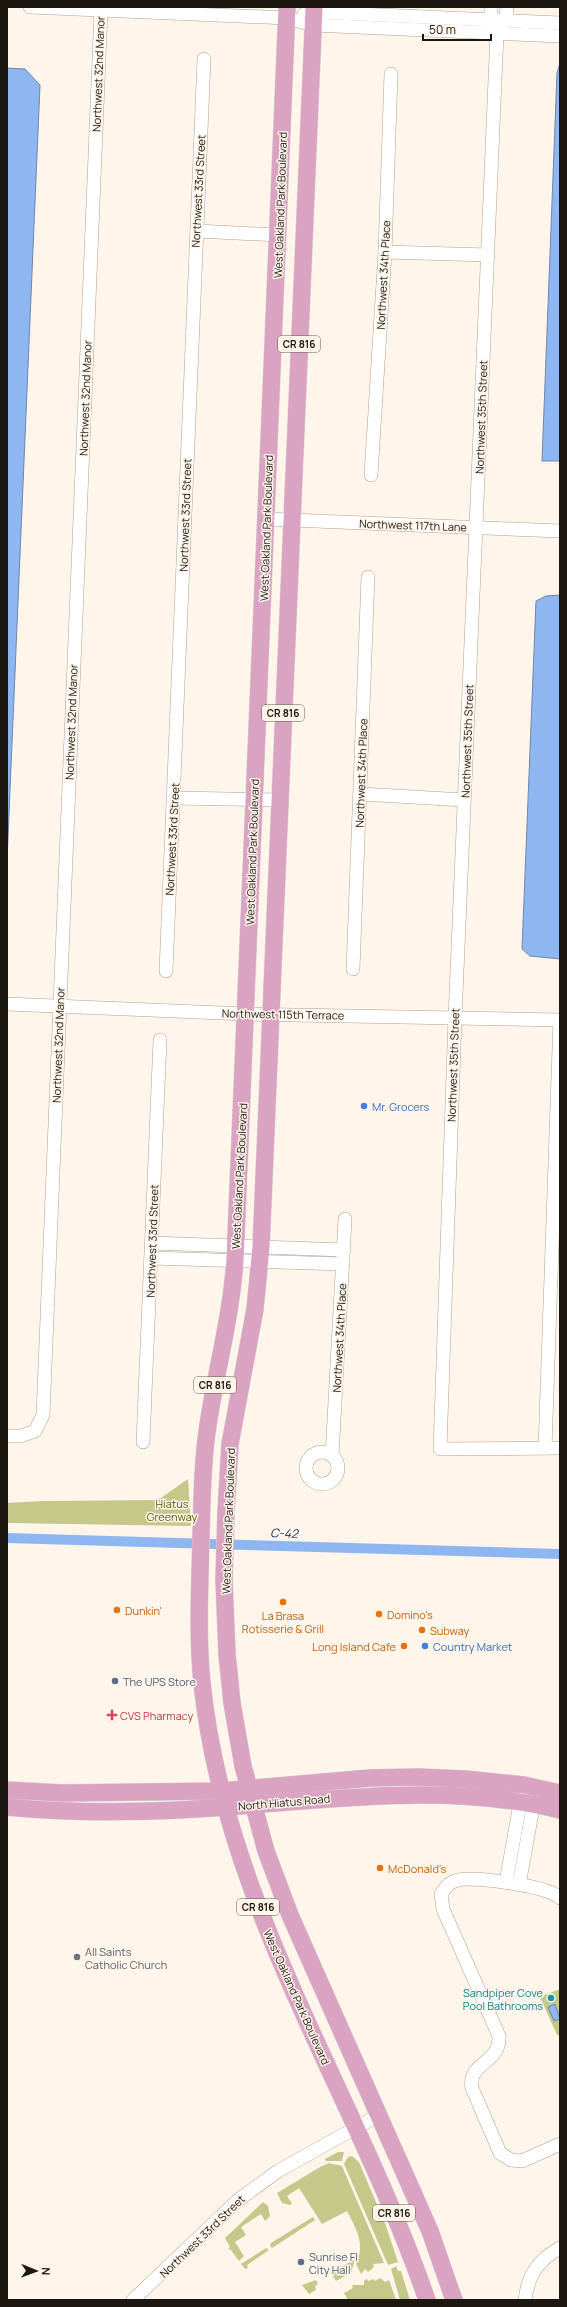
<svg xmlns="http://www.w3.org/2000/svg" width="567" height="2307" font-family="Manrope,sans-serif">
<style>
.green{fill:#c4c989}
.water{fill:#8eb6f0;stroke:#6c86ad}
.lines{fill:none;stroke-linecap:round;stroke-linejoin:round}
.canal{stroke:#8eb6f0;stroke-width:10}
.minor-casing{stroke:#afa091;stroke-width:14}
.major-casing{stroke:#d6d5d4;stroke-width:18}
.minor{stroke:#fff;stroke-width:13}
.major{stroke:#daa3c1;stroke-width:17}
.shop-dot{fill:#3f7fe0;stroke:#fff5eb;stroke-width:1.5}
.food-dot{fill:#e8710a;stroke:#fff5eb;stroke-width:1.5}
.service-dot{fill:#5c6f8a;stroke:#fff5eb;stroke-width:1.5}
.health-dot{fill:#e0444e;stroke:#fff5eb;stroke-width:1.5}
.worship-dot{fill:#6b7280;stroke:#fff5eb;stroke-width:1.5}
.culture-dot{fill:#0f9aa8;stroke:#fff5eb;stroke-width:1.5}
.labels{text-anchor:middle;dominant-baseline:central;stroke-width:3;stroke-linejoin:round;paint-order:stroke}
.shield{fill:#fff5eb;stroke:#605a52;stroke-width:1}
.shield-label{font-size:10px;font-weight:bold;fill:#1c1711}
.street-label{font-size:11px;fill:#1c1711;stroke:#fff5eb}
.shop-label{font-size:11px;fill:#366cbe;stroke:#fff5eb;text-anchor:start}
.park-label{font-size:11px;fill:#595c04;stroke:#fff5eb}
.food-label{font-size:11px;fill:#c56008;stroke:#fff5eb;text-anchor:start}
.service-label{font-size:11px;fill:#4e5e75;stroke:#fff5eb;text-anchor:start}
.health-label{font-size:11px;fill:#be3a42;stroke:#fff5eb;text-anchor:start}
.worship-label{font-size:11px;fill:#5b616d;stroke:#fff5eb;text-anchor:start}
.culture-label{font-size:11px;fill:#0d838f;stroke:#fff5eb;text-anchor:end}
.water-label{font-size:12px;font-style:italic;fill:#012759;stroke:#fff5eb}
</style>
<rect width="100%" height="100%" fill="#fff5eb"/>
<g class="green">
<polygon points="188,1479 191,1526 7,1523 7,1503 42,1501 158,1500"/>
<polygon points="560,1989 560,2035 557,2035 540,1997"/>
<polygon points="338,2152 344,2152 342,2161 326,2161 325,2159"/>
<polygon points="352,2156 359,2162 386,2226 398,2262 388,2265 344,2164 348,2157"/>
<path d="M 329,2163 L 342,2166 L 384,2263 L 373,2264 L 374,2267 L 368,2272 L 365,2269 L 361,2274 L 356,2264 C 366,2244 356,2229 347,2211 L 322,2224 L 299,2188 L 287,2196 L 292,2203 L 290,2205 L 282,2203 L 277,2193 L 320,2167 Z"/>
<polygon points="263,2202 268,2206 270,2216 265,2221 261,2214 241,2227 246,2235 235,2242 244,2256 239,2261 231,2250 228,2249 230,2247 225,2238"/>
<polygon points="313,2217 315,2220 272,2248 270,2246 271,2243"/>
<polygon points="266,2248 269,2250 247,2265 248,2268 245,2269 241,2264"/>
<polygon points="355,2259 351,2273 336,2281 331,2273"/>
<polygon points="396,2266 398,2271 401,2271 410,2300 400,2300 391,2269"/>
<polygon points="380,2278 385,2282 389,2280 396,2300 348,2300 344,2293 353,2288 352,2285 364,2285 364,2281 367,2279 368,2281 374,2279 375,2281"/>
<polygon points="316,2280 318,2284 315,2286 316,2290 309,2294 302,2285"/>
</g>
<g class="water">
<polygon points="560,63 560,461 542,461 557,73"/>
<polygon points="7,68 25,69 40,85 7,861"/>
<polygon points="560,595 560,959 530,956 522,949 536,601 546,596"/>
<polygon points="555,2004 560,2019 554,2021 548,2007"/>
</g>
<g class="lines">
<polyline class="canal" points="7,1538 560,1554"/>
<g class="minor-casing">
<g id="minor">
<polyline points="30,7 287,18 313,25 560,36"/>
<polyline points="491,7 491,19 497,33 455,1018 440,1449 560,1448"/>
<polyline points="304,14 313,12 560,23"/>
<polyline points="501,27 506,20 507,7"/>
<polyline points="197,231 278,235"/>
<polyline points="385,252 488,255"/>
<polyline points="371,475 385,252 391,74"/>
<polyline points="266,519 560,531"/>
<polyline points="361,794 464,800"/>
<polyline points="174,798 280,800"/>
<polyline points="353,969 368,577"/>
<polyline points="166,971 204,59"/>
<polyline points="7,1004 246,1014 560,1020"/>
<polyline points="152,1243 344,1250"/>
<polyline points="151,1258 343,1264"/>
<polyline points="7,1436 21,1436 35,1431 43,1415 101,10"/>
<polyline points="143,1442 160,1040"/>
<polyline points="545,1448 560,1020"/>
<circle cx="322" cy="1468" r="16"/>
<polyline points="332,1456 345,1219"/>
<polyline points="506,1882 522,1793"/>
<polyline points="519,1885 535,1796"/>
<path d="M 560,1898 C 549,1886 475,1876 458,1880 C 453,1881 450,1883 447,1886 L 441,1894 L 443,1909 L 499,2036 C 501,2064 467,2062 472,2088 L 500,2153 L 511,2160 L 522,2161 L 560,2144"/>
<polyline points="133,2300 237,2201 278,2171 377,2116"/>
<path d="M 525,2300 C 528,2275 538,2260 560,2248"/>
</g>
</g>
<g class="major-casing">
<g id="major">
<path d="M 287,7 L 235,1260 C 231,1319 215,1374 207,1432 C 202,1466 202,1501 201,1536 C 200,1585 197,1634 202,1683 C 225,1907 355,2091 427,2300"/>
<polyline points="314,7 261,1247 255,1309 230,1444 226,1512 224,1580 227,1654 232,1703 243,1766 266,1851 290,1915 430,2231 454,2300"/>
<polyline points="7,1790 62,1793 221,1791 370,1778 418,1777 465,1779 524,1785 560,1793"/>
<path d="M 7,1807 C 87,1815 172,1812 252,1805 C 355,1797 459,1785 560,1810"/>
</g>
</g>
<use href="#minor" class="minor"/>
<use href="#major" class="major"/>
</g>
<g class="shop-dot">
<circle cx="364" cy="1106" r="4"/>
<circle cx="425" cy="1646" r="4"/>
</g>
<g class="food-dot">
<circle cx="283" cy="1602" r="4"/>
<circle cx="117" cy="1610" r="4"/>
<circle cx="379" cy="1614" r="4"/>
<circle cx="422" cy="1630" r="4"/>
<circle cx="404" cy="1646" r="4"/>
<circle cx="380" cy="1868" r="4"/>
</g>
<g class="service-dot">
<circle cx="115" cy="1681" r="4"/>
<circle cx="301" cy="2262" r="4"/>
</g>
<path class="health-dot" d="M110 1709h4v4h4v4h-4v4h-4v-4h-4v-4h4z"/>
<circle class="worship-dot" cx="77" cy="1957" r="4"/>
<circle class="culture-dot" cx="551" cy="1998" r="4"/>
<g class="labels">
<g class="shield">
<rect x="278" y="336" width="42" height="16" rx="3"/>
<rect x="262" y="705" width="42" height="16" rx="3"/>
<rect x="194" y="1377" width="42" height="16" rx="3"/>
<rect x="237" y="1899" width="42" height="16" rx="3"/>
<rect x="373" y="2205" width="42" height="16" rx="3"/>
</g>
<g class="shield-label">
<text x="299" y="344">CR 816</text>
<text x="283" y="713">CR 816</text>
<text x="215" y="1385">CR 816</text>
<text x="258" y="1907">CR 816</text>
<text x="394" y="2213">CR 816</text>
</g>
<g class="street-label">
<text transform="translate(98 74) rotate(-88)">Northwest 32nd Manor</text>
<text transform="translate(198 191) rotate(-87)">Northwest 33rd Street</text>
<text transform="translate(280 205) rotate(-88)">West Oakland Park Boulevard</text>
<text transform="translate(383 275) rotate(-87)">Northwest 34th Place</text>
<text transform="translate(85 398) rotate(-88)">Northwest 32nd Manor</text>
<text transform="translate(481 417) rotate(-88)">Northwest 35th Street</text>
<text transform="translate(185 515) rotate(-88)">Northwest 33rd Street</text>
<text transform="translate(413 525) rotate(2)">Northwest 117th Lane</text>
<text transform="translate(266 528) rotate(-88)">West Oakland Park Boulevard</text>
<text transform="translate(71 722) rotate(-88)">Northwest 32nd Manor</text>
<text transform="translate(467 741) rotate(-88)">Northwest 35th Street</text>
<text transform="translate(361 773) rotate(-88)">Northwest 34th Place</text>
<text transform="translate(172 839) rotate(-87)">Northwest 33rd Street</text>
<text transform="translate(252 852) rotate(-88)">West Oakland Park Boulevard</text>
<text transform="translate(283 1014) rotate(1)">Northwest 115th Terrace</text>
<text transform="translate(58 1045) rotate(-88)">Northwest 32nd Manor</text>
<text transform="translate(453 1065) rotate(-88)">Northwest 35th Street</text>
<text transform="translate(239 1176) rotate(-87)">West Oakland Park Boulevard</text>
<text transform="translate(152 1241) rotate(-88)">Northwest 33rd Street</text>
<text transform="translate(339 1338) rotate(-87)">Northwest 34th Place</text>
<text transform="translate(228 1521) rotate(-88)">West Oakland Park Boulevard</text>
<text transform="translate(284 1802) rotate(-5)">North Hiatus Road</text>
<text transform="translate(297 1997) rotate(66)">West Oakland Park Boulevard</text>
<text transform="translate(202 2236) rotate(-44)">Northwest 33rd Street</text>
</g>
<g class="shop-label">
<text x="372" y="1106">Mr. Grocers</text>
<text x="433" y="1646">Country Market</text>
</g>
<g class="park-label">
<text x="172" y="1503">Hiatus<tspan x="172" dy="13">Greenway</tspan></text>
</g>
<g class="food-label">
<text x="125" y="1610">Dunkin'</text>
<text x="387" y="1614">Domino's</text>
<text x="283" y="1615" text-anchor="middle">La Brasa<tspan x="283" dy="13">Rotisserie &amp; Grill</tspan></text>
<text x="430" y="1630">Subway</text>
<text x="396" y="1646" text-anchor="end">Long Island Cafe</text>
<text x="388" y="1868">McDonald's</text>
</g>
<g class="service-label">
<text x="123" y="1681">The UPS Store</text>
<text x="309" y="2256">Sunrise Fl<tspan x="309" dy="13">City Hall</tspan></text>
</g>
<g class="health-label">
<text x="120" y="1715">CVS Pharmacy</text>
</g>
<g class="worship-label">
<text x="85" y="1951">All Saints<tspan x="85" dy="13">Catholic Church</tspan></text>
</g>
<g class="culture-label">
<text x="543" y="1992">Sandpiper Cove<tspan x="543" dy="13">Pool Bathrooms</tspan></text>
</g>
<g class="water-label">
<text transform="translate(284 1533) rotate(2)">C-42</text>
</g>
</g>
<rect width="567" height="2307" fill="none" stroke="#1c1711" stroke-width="16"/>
<g transform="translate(36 2271) rotate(91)" stroke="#fff5eb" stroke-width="3" paint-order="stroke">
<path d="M0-3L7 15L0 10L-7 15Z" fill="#1c1711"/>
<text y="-6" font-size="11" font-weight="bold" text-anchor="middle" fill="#1c1711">N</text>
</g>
<path d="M423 34v6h68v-6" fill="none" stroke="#1c1711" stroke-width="2"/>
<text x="429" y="34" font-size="12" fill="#1c1711" stroke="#fff5eb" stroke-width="3" paint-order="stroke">50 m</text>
</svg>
